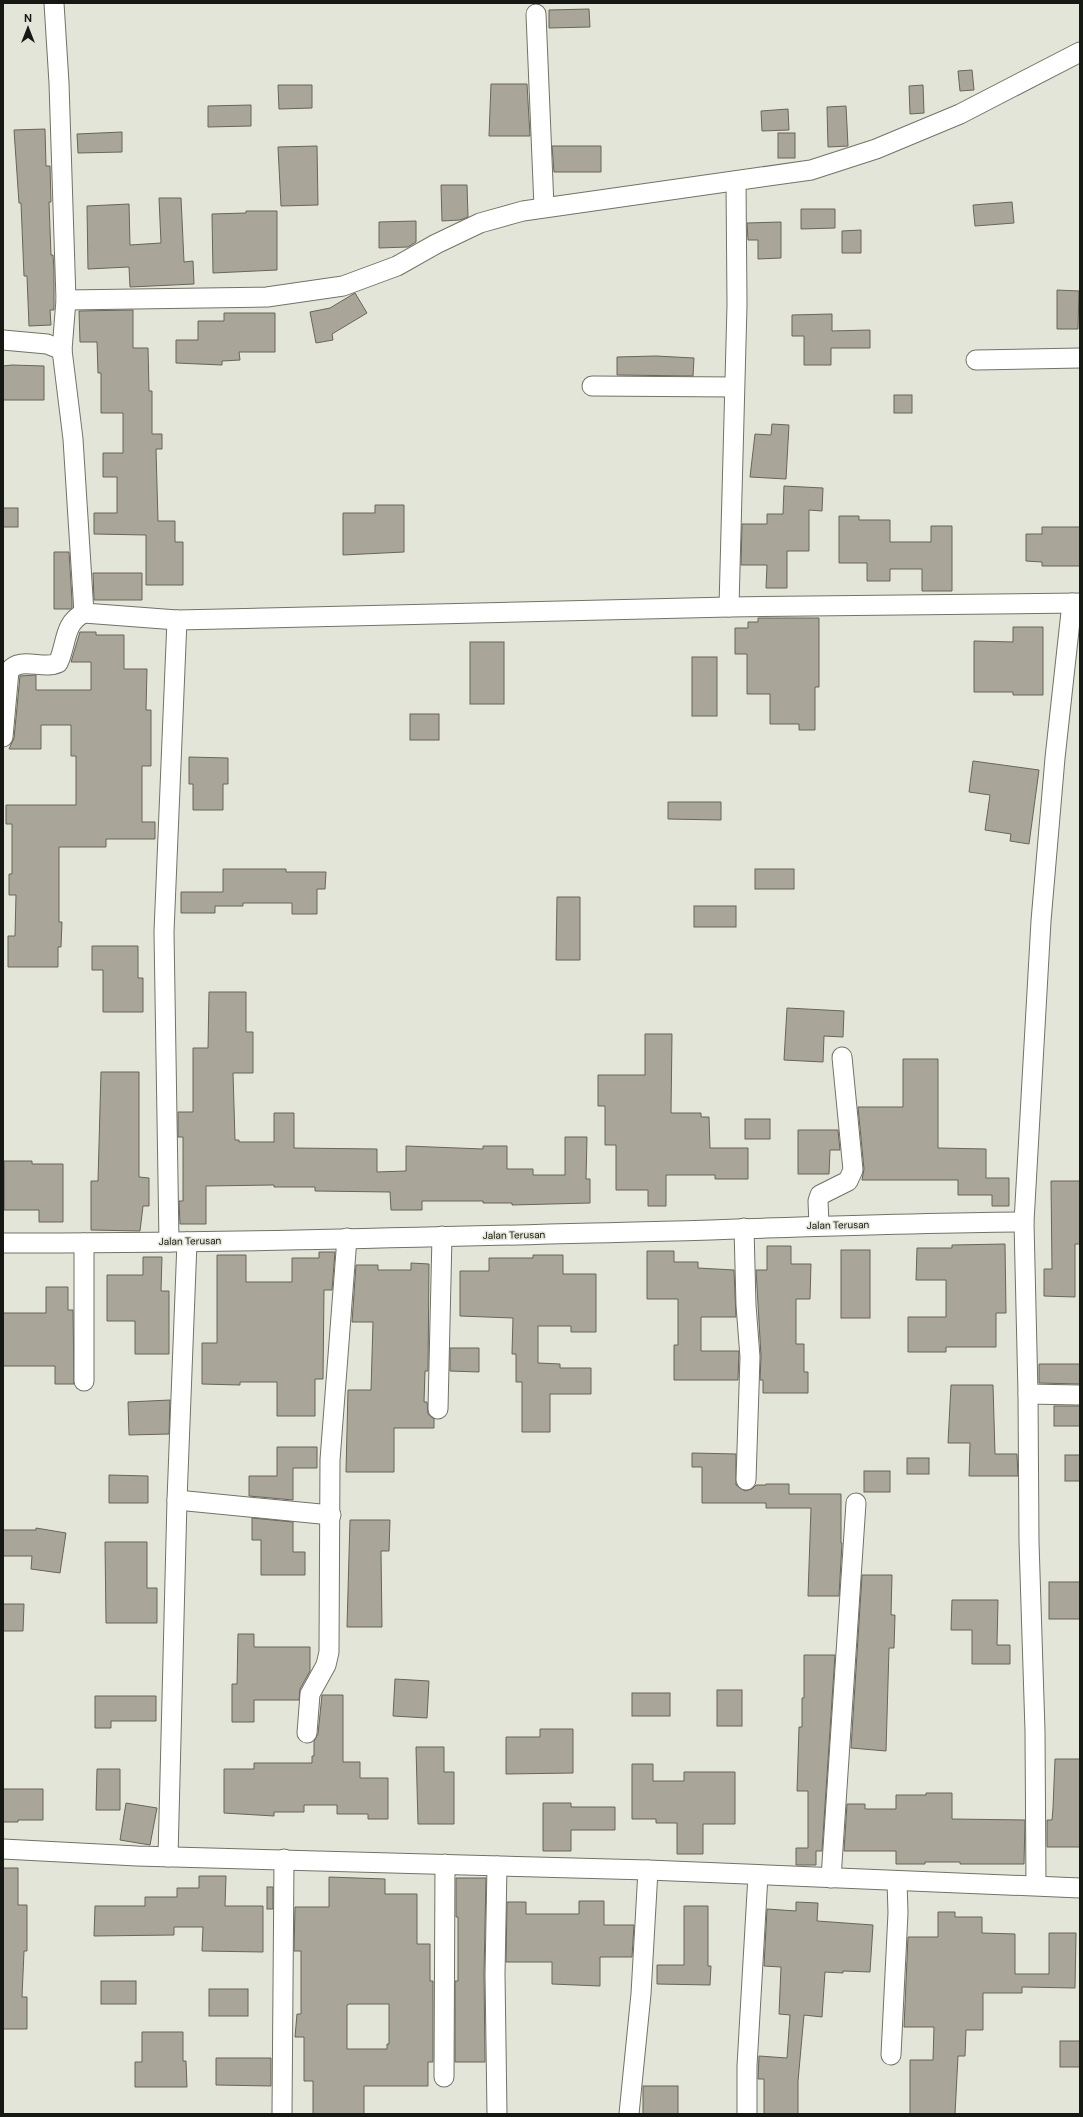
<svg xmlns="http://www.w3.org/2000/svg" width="1083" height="2117" font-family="'DM Sans',sans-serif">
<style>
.building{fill:#a9a598;stroke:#696559;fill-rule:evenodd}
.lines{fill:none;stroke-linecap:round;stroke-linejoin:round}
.minor-casing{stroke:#717367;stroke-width:21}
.minor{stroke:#fff;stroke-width:19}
.labels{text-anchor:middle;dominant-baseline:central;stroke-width:3;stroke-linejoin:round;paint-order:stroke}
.street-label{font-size:10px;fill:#161813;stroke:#e2e5d7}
</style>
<rect width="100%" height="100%" fill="#e2e5d7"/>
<g class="building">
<polygon points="589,9 590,27 549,28 549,10"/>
<polygon points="972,70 974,90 960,91 958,71"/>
<polygon points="491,84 527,84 530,136 489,136"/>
<polygon points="278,85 312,85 312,108 279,109"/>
<polygon points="923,85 924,113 910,114 909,86"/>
<polygon points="251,105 251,126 208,127 208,106"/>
<polygon points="846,106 848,146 828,147 827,107"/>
<polygon points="788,109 789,130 762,131 761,111"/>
<polygon points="45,129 46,166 50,166 51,202 49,202 51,255 53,255 54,269 54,310 50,310 51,325 29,326 27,276 24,276 21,203 19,203 14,130"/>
<polygon points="122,132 122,152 78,153 77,134"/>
<rect x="778" y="133" width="17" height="25"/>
<polygon points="317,146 318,205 281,206 278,147"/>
<polygon points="552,146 601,146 601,172 554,172"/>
<polygon points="441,185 467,185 468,217 460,220 442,221"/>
<polygon points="159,198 181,198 184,262 193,261 194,284 130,287 129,267 88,269 87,206 129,204 130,245 161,243"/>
<polygon points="1012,202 1014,223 975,226 973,205"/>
<polygon points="801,209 835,209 835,228 801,229"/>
<polygon points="246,211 277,211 277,270 213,273 212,214 246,213"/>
<polygon points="416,221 416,242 408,247 379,248 379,222"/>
<polygon points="781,222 781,258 758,259 758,240 748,240 747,223"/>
<polygon points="861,230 861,253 842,253 842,231"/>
<polygon points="1057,290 1079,291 1078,329 1057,329"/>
<polygon points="355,293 367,313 332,334 333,340 316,343 310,312 330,308"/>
<polygon points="133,310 133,348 148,348 149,391 152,391 152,434 162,434 162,449 156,449 158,521 175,521 175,542 183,542 183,585 146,585 146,535 94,534 94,513 117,513 117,477 103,477 103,453 123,453 123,413 101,413 101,373 98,373 97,342 80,342 79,311"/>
<polygon points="224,313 275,313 275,352 239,352 240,360 222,361 222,365 176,363 176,340 198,340 198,321 224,321"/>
<polygon points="832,314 832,331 870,330 870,348 831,348 831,365 804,365 804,336 792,336 792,315"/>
<polygon points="656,356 694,358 693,376 617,375 617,357"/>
<polygon points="12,365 44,366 44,400 3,400 3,366"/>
<rect x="894" y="395" width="18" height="18"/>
<polygon points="772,424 789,425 786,479 750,477 755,434 771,435"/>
<polygon points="784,486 823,488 822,511 809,510 809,551 787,551 787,588 766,588 767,565 741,565 742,524 767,524 767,514 783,514"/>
<polygon points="375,505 404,505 404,552 343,555 343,513 375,513"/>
<rect x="3" y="508" width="15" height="19"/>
<polygon points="839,516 859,516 859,520 890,520 890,542 931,542 931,526 952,526 952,591 922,591 922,569 890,569 890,581 867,581 867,563 839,563"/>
<polygon points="1042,527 1080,527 1080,566 1042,566 1042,562 1026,561 1026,534 1042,534"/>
<polygon points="54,552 69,552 72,600 72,608 70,609 54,609"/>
<polygon points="93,573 142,573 142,600 94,600"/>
<polygon points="758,618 819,618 819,687 815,687 815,730 799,730 799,724 770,724 770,694 747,694 747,654 735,654 735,628 748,628 748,622 758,622"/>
<polygon points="1013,627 1043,627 1043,695 1013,695 1013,692 974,692 974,641 1013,642"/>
<polygon points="80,632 96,632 96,635 124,635 124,669 147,669 146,710 151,710 151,766 142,766 142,822 155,822 155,839 106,839 106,847 59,847 59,922 62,922 61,947 58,947 58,967 8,967 8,936 15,936 16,895 9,895 9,874 12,874 12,824 6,824 6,805 76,805 76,756 71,756 71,725 41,725 41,749 9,749 14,738 20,676 36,675 36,690 91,690 91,662 71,662"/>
<rect x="470" y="642" width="34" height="62"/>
<rect x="692" y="657" width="25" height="59"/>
<rect x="410" y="714" width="29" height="26"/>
<polygon points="189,757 228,758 228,784 223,784 223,810 193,810 193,784 189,784"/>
<polygon points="973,761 1039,770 1029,844 1010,841 1011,834 985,830 990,795 969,792"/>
<polygon points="668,802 721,802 721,820 668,819"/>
<polygon points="223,869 286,869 286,872 326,872 325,889 317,889 317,914 292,914 292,903 243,903 243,906 215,906 215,913 181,913 181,892 223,892"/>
<rect x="755" y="869" width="39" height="20"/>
<polygon points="557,897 580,897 580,960 556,960"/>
<rect x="694" y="906" width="42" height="21"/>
<polygon points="92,946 138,946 138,978 143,978 143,1012 103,1012 103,970 92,970"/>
<polygon points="209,992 246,992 246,1032 253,1032 253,1073 233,1073 235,1140 239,1140 239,1142 274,1142 274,1113 294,1113 294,1148 377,1149 377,1172 406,1171 406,1146 483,1149 483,1146 507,1146 507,1169 533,1169 533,1175 565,1175 565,1137 587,1137 586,1179 590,1179 590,1203 512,1205 512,1203 483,1203 483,1201 422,1201 422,1210 391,1210 390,1192 315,1191 315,1187 274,1187 274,1185 206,1186 206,1224 180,1224 179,1201 183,1201 183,1137 178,1137 178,1112 193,1112 193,1048 208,1048"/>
<polygon points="787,1008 844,1011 843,1037 824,1036 823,1062 784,1060"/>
<polygon points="645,1034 672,1034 671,1113 701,1113 701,1117 709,1117 710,1148 748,1148 748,1179 715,1179 715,1175 666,1175 666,1206 648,1206 648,1190 616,1190 616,1145 605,1145 605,1106 598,1106 598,1075 645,1075"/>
<polygon points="903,1059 938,1059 938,1148 986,1149 986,1178 1009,1178 1009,1206 992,1206 992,1195 958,1195 958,1180 862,1180 864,1169 858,1107 903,1107"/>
<polygon points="101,1072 139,1072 139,1177 149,1178 149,1206 143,1206 140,1231 91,1230 91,1181 98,1181"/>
<rect x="745" y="1119" width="25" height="20"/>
<polygon points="798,1130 838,1130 840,1150 830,1150 829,1174 798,1174"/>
<polygon points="4,1161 32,1161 32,1164 63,1164 63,1222 39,1222 39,1210 4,1210"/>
<polygon points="1051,1181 1080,1181 1080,1244 1075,1244 1075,1297 1044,1296 1044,1269 1052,1269"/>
<polygon points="1005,1244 1006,1313 996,1313 996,1347 946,1347 946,1352 908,1352 908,1317 946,1317 946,1280 916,1280 917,1248 952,1248 952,1245"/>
<polygon points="767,1246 791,1246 791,1264 811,1264 810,1299 796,1299 796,1344 804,1344 804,1372 808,1372 808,1393 763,1393 763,1380 760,1380 761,1356 756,1270 767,1270"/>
<rect x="841" y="1250" width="29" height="68"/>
<polygon points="647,1251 674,1251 674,1262 698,1262 698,1268 734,1270 736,1317 701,1317 701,1351 739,1351 738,1380 674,1380 674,1345 678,1345 678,1299 647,1299"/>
<polygon points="319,1252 335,1252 332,1290 324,1290 323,1379 315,1379 315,1416 277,1416 277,1382 240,1382 240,1385 202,1384 202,1343 217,1343 217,1255 246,1255 246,1282 292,1282 292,1258 319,1258"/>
<polygon points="533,1255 563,1255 563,1274 596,1274 596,1332 571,1332 571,1326 538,1326 538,1363 560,1364 560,1368 591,1368 591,1394 550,1394 550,1432 522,1432 522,1382 516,1382 516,1354 512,1354 513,1318 460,1316 460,1271 489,1271 489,1258 533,1258"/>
<polygon points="143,1257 162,1257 161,1291 169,1291 169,1354 135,1354 135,1321 107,1321 107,1275 143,1275"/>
<polygon points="411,1263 429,1264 428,1371 425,1371 424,1402 427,1402 428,1414 434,1419 434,1428 394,1428 394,1472 346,1472 348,1390 371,1390 373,1322 352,1322 356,1265 378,1265 378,1270 411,1270"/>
<polygon points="46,1287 68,1287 68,1310 73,1310 74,1384 55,1384 55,1366 3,1366 3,1313 46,1313"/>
<polygon points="450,1348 479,1348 479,1372 450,1371"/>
<polygon points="1039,1364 1080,1364 1080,1384 1039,1383"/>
<polygon points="951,1385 993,1385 995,1454 1017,1454 1018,1476 969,1476 970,1443 948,1443"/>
<polygon points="170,1400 169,1434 129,1435 128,1402"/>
<rect x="1054" y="1406" width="26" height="20"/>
<polygon points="277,1447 317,1447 317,1468 293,1468 293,1500 249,1496 249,1476 277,1476"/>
<polygon points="692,1453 736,1454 736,1485 745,1491 752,1489 756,1485 766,1485 766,1484 789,1484 789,1494 841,1494 841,1543 842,1543 839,1596 808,1596 811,1508 766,1508 766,1503 702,1503 702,1467 692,1467"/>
<rect x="1065" y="1455" width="15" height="26"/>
<rect x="907" y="1458" width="22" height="16"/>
<rect x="864" y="1471" width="26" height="21"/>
<polygon points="109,1475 148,1476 148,1503 109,1503"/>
<polygon points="252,1518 293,1522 293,1552 305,1552 305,1575 261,1575 261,1540 252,1540"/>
<polygon points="350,1520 390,1520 389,1551 381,1551 382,1627 347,1627"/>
<polygon points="36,1528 66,1533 60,1573 31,1569 32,1556 3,1556 3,1530 36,1530"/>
<polygon points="105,1542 147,1542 147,1588 157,1588 157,1623 106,1623"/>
<polygon points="862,1575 892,1575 891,1615 895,1615 894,1648 889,1648 886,1751 851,1748"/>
<rect x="1049" y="1582" width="31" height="37"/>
<polygon points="952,1600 998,1600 997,1645 1010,1645 1010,1664 972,1664 972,1630 951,1630"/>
<polygon points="3,1604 24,1604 23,1631 3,1631"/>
<polygon points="238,1634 254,1634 254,1647 310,1647 310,1671 300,1689 299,1700 254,1700 254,1722 232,1722 232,1684 237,1684"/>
<polygon points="804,1655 835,1655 822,1851 816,1851 816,1865 796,1865 796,1848 808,1848 808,1791 797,1791 799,1727 802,1727 802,1698 804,1698"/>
<polygon points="395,1679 429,1681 427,1718 393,1716"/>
<rect x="717" y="1690" width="25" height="36"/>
<rect x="632" y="1693" width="38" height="23"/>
<polygon points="322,1695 343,1695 343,1762 360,1762 360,1778 388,1778 388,1819 368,1819 368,1814 337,1814 337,1805 304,1805 304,1812 274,1812 274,1816 224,1813 224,1769 254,1769 254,1763 312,1763 312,1756 314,1756 314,1741 318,1734"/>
<polygon points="95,1696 156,1696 156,1721 111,1721 111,1728 95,1728"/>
<polygon points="540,1729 573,1729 573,1773 506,1774 506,1737 540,1737"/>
<polygon points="416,1747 444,1747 444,1772 454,1772 454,1824 418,1824"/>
<polygon points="1055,1759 1080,1759 1080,1847 1047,1847 1047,1820 1052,1820 1053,1808"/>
<polygon points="632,1764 653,1764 653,1781 684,1781 684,1772 735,1772 735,1824 703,1824 703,1854 677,1854 677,1823 656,1823 656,1819 632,1819"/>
<polygon points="97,1769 120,1769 120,1810 96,1810"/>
<polygon points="3,1789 43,1789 43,1820 18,1820 18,1822 3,1822"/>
<polygon points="926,1793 952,1793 952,1819 1025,1820 1024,1864 960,1864 960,1862 925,1862 925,1864 896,1864 896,1851 844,1851 847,1804 865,1804 865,1809 896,1809 896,1795 926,1795"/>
<polygon points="126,1803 157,1808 150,1845 120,1840"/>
<polygon points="543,1803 571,1803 571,1807 615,1807 615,1830 571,1830 571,1851 543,1851"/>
<polygon points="3,1868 18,1868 18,1905 27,1905 27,1951 24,1951 22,1997 27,1997 27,2029 3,2029"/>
<polygon points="199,1876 226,1876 225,1906 263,1906 263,1952 202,1951 203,1927 174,1927 174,1935 94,1936 95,1906 145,1906 145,1897 177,1897 177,1888 199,1888"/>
<path d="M 329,1877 L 385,1879 L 385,1894 L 417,1894 L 417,1944 L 430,1944 L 430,1981 L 433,1981 L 433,2062 L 428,2062 L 428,2086 L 364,2086 L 364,2114 L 313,2114 L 313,2081 L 304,2081 L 304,2037 L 295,2037 L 297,2014 L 301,2014 L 301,1951 L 294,1951 L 295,1907 L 329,1907 ZM 349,2004 L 389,2004 L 389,2044 L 387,2044 L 387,2049 L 347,2049 L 347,2005 Z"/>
<polygon points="456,1878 486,1878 484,1974 485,2062 455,2062 455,1981 458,1981 458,1917 456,1917"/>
<rect x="267" y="1887" width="6" height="22"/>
<polygon points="579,1901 604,1901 604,1925 634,1925 632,1957 600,1957 600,1986 552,1984 552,1962 506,1962 507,1902 526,1902 526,1914 579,1914"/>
<polygon points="796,1902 818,1903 817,1921 873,1925 870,1972 843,1971 843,1973 825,1972 822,2017 804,2015 798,2081 798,2114 764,2114 764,2079 758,2079 759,2056 787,2058 790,2015 779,2014 781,1967 764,1966 767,1909 796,1911"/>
<polygon points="684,1906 708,1906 708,1966 711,1966 710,1985 657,1984 657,1965 684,1965"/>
<polygon points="938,1912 955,1912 955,1917 982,1917 982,1933 1015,1934 1015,1974 1049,1974 1049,1933 1076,1933 1075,1988 1022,1987 1022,1993 983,1993 983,2030 966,2030 965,2056 958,2056 955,2114 910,2114 910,2060 933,2060 934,2027 904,2027 908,1937 938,1937"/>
<rect x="101" y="1981" width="35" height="23"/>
<rect x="209" y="1989" width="39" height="27"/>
<polygon points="142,2032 183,2032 183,2061 186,2061 187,2087 135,2087 135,2062 142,2062"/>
<rect x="1060" y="2041" width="20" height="26"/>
<polygon points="216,2058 271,2058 271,2086 216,2085"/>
<rect x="643" y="2086" width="35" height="28"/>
</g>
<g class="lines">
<g class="minor-casing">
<g id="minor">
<polyline points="54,3 59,83 66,300 62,350"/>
<polyline points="536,14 544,207"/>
<polyline points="66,300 267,297 343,286 397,266 436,244 480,223 523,211 811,170 876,149 960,114 1080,52"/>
<polyline points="3,340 47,344 62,350 73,439 84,613 177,620 729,607 1080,603"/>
<polyline points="976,360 1080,358"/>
<polyline points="592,386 734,387"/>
<polyline points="729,607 737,305 736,181"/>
<path d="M 3,737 L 9,671 C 20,656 43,670 58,663 C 67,645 63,623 84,613"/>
<polyline points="819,1225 818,1201 820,1195 848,1181 853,1170 842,1057"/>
<polyline points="744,1228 746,1305 750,1357 746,1480"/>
<polyline points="169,1242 164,932 177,620"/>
<path d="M 3,1243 C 200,1243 397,1238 593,1233 C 737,1230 880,1223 1024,1222"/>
<polyline points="84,1243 84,1381"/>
<polyline points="1028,1394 1080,1395"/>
<polyline points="438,1409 442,1236"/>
<polyline points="177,1500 331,1515"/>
<polyline points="307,1733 310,1694 326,1665 329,1652 330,1460 347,1238"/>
<polyline points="3,1849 137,1856 648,1870 1080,1888"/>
<polyline points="168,1857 177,1500 187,1242"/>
<polyline points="831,1878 856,1503"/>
<polyline points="1036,1885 1035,1731 1029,1542 1028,1394 1024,1222 1041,921 1055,758 1072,603"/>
<polyline points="891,2055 898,1913 897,1881"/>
<polyline points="444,2077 445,1864"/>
<polyline points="282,2114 284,1859"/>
<polyline points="497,2114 495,1974 497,1866"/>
<polyline points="629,2114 641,1994 648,1870"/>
<polyline points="747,2114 747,2066 758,1875"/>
</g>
</g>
<use href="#minor" class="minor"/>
</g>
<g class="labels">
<g class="street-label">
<text transform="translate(838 1225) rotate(-1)">Jalan Terusan</text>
<text transform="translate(514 1235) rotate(-1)">Jalan Terusan</text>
<text transform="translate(190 1241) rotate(-1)">Jalan Terusan</text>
</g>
</g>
<rect width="1083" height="2117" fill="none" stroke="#161813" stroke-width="8"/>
<g transform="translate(28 28)" stroke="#e2e5d7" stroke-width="3" paint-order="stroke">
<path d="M0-3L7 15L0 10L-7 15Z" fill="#161813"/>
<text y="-6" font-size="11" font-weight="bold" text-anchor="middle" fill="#161813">N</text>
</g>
</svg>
